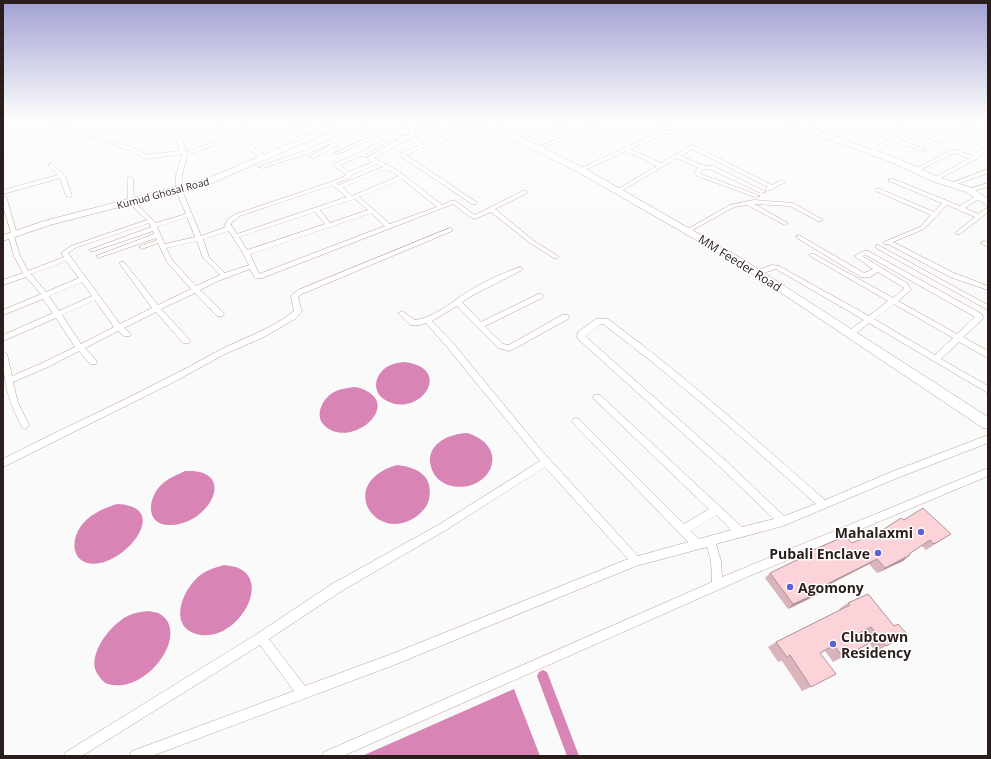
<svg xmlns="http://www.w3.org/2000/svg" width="991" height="759" font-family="'Open Sans',sans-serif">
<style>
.water{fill:#d884b4}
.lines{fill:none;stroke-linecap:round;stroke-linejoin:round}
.canal{fill:#d884b4;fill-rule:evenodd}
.street-casing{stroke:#c19e98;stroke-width:1}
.secondary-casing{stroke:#c19e98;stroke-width:1}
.street{fill:#fff;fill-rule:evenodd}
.secondary{fill:#fff;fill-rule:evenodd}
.wall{fill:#d9b5bb}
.shaded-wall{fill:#b09498}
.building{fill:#fcd3d9;stroke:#b09498}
.poi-dot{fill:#5e60d8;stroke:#fff;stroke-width:1.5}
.labels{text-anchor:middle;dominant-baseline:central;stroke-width:3;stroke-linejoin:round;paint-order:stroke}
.far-street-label{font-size:10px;fill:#2a1d1b;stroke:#fff}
.street-label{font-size:12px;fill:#2a1d1b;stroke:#fff}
.near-poi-label{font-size:14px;font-weight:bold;fill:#2a1d1b;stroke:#fff;text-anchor:end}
</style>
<rect width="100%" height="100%" fill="#fafafa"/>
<g class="water">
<path d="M 404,362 C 455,368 420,418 387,401 C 373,394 373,379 384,369 C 390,364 397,363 404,362 Z"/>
<path d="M 355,387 C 367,389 383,398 376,413 C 368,430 339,441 324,425 C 314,415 323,398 334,392 C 340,389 347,388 355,387 Z"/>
<path d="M 467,433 C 515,448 487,497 448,485 C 443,483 437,479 434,474 C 420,448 445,434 467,433 Z"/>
<path d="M 397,465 C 417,467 434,476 429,499 C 428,506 422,512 417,516 C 376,546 335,483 397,465 Z"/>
<path d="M 185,471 C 238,468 211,523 172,525 C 145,527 147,499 161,485 C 168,478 177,475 185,471 Z"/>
<path d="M 117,504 C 169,506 131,557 100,563 C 74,568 68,544 81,526 C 90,514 104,508 117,504 Z"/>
<path d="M 224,565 C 228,566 233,566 236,567 C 273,580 238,640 201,635 C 168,630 180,594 197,578 C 204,571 214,568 224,565 Z"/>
<path d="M 148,611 C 152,612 157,612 160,614 C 191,633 147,695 108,684 C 103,682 102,680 99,676 C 85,660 106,631 120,621 C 128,614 138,612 148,611 Z"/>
<polygon points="514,689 540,756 362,756"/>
</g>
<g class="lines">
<polygon class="canal" points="543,670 547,672 579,756 567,756 537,676 539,672"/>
<g class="street-casing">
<g id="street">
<path d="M 41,120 C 46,120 49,122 54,123 C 58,124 67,120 73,120 L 58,125 C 64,127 70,130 76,132 C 100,141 123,140 146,155 L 180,151 L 176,138 L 179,136 L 182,138 L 186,152 L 214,142 L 218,142 L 218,144 L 187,155 L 182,175 L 182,190 L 201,236 L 226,227 L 225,225 L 227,220 L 236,214 L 331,182 L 345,176 L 346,174 L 334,166 L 334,164 L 359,153 L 391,136 L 395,136 L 395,138 L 365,154 L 368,155 L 368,157 L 361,156 L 340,165 L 349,172 L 373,162 L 368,159 L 368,157 L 403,137 L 407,137 L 407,139 L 374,158 L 397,170 L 442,205 L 451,201 L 455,201 L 475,215 L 523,191 L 527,191 L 527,193 L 495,209 L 534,241 L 559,257 L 558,258 L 554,258 L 530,243 L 491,212 L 475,219 L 470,217 L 453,204 L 262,278 L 255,278 L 250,269 L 218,281 L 200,290 L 223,312 L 224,314 L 223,316 L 217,316 L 195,293 L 161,309 L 189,339 L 190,341 L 189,343 L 183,343 L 156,312 L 124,328 L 131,334 L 130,336 L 124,336 L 118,331 L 85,348 L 96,360 L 97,362 L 96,364 L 90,364 L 79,351 L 48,367 L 13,382 L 18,403 L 29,425 L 28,427 L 25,429 L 22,427 C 8,400 3,382 3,351 L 7,354 L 12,376 L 42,363 L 75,347 L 56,318 L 3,341 L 3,335 L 53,313 L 43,299 L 3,315 L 3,310 L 41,294 L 26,277 L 3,285 L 3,280 L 23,273 L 14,256 L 8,235 L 11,233 L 3,206 L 3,194 L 6,196 L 17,234 L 14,236 L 20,256 L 28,271 L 64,257 L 61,253 L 71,246 L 147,220 L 128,202 L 128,177 L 133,178 L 134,202 L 156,223 L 186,214 L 176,190 L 176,175 L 182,154 L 145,159 L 132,151 L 105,142 L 73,135 L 51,126 ZM 377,164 L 383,167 L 339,185 L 337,183 L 349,178 L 351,175 ZM 387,169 L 399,176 L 352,196 L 343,187 ZM 402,179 L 437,207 L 390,224 L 359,197 ZM 332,185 L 347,197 L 237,234 L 231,225 L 232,222 L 240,216 ZM 355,199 L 368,210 L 330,223 L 320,210 ZM 315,212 L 325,224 L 247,250 L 239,237 ZM 371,213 L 385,226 L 259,274 L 250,254 ZM 187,217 L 195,237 L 165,244 L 157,227 ZM 149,223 L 151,227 L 89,250 L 90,251 L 94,251 L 153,231 L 154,234 L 96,256 L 99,258 L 101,257 L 156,238 L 157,240 L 139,247 L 142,249 L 158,243 L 167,262 L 191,289 L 158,305 L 124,262 L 120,262 L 120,264 L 152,308 L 120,324 L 68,253 L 75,248 ZM 229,231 L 243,253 L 249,265 L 225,273 L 209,257 L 203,239 ZM 197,241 L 203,258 L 220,275 L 196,286 L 172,260 L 166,248 ZM 66,261 L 79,278 L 46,292 L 31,274 ZM 82,282 L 92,296 L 59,311 L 49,296 ZM 95,300 L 114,327 L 81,344 L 62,315 Z"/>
<polygon points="240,120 247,120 245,121 251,126 251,128 247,128 240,122"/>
<polygon points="333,120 341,121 339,128 335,128 336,123"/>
<polygon points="373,120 379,120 333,142 337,144 337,146 313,158 308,157 331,145 329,144 309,153 263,168 258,167 305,151"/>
<polygon points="394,120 399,120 411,126 433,120 440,120 414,129 416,136 414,137 425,146 406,155 476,202 476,204 472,204 400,156 400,154 418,146 407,137 410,135 409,129"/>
<polygon points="453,120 459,120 464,123 460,124"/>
<polygon points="567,120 573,120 527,142 522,141"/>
<polygon points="600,120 606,120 541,149 536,148"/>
<path d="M 652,120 C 663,120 674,128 682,132 L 680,133 L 668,133 L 630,149 L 661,163 L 692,145 L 772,185 L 782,180 L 785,182 L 770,190 L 766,190 L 765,189 L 768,187 L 692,149 L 681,156 L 702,165 L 713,166 L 766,192 L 761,193 L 710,169 L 704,169 L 700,172 L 701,174 L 760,196 L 755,197 L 697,176 L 694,172 L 699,168 L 677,158 L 620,192 L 616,192 L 616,190 L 657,166 L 626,151 L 583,171 L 579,171 L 579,169 L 648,137 L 665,131 L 674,131 Z"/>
<polygon points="821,120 826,120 814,132 810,132 810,130"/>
<polygon points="903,120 907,120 901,131 940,143 937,145 899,134 896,138 926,150 921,151 893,141 874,153 870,153 870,151 892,137"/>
<path d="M 953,120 C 965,120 977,128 988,133 L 988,136 L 967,127 L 957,133 L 953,133 L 953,131 L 963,125 Z"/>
<polygon points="307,122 309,122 309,124 291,129 308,137 308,139 304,139 286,131 274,135 272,134 284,128"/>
<polygon points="219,124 223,124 265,156 265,158 261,158 219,126"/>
<polygon points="429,131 433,131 451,145 451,147 447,147 429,133"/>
<polygon points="376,134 380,135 339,154 334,153"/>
<polygon points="988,145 988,150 975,160 937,180 932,179 970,158 954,153 918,171 913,170 952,150 956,150 973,156"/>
<polygon points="51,163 65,176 72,196 71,197 66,196 60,178 3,194 3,190 58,175 48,165"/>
<polygon points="988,169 988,173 954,185 949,184"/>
<polygon points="889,179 893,179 960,206 976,196 980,196 980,198 965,208 978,214 988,207 988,212 960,234 956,234 955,233 975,217 947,205 924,229 893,242 954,273 988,286 988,290 950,277 888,244 884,244 883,243 886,241 920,227 931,215 876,191 876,189 880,189 934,212 942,203 889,181"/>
<polygon points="988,183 988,187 969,192 966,190"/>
<polygon points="754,200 793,203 823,220 822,221 818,221 790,206 754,204 788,223 785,225 783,224 747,205 734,207 689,232 687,233 684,231 730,205"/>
<path d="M 450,228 L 453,230 L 452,231 L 302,294 L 298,297 L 302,312 L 295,319 L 264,337 L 223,355 L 170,384 L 3,467 L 3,459 C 56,431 112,407 165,379 C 182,371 199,361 216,352 C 242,338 271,330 294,311 L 291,296 L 298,290 Z"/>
<path d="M 799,235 L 864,273 L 873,269 L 854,256 L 864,251 L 868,251 L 982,314 L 983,318 L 982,320 L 963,337 L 988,351 L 988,358 L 959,342 L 941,359 L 988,386 L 988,393 L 869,323 L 854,335 L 848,335 L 847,333 L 848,331 L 864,320 L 776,269 L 757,275 L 755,275 L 755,271 L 772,265 L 779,266 L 869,316 L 888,301 L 810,256 L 810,254 L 814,254 L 893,298 L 904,289 L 903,287 L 878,272 L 870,277 L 861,277 L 797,238 L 796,237 ZM 866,255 L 975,317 L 957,334 L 898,301 L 911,290 L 908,284 L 862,256 ZM 894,304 L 953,338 L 935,355 L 874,319 Z"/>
<polygon points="984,241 988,243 988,247 981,243"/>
<polygon points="878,245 988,305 988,310 876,248 876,246"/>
<path d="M 520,267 L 522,268 L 522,270 L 475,294 L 462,302 L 481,322 L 538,294 L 542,294 L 543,296 L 542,298 L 485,326 L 503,344 L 509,345 L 562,315 L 568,315 L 569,317 L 568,319 L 510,351 L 498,348 L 457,306 L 432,321 L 453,343 L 542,451 L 638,556 L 688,542 L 573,423 L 572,421 L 573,419 L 576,418 L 579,419 L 684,524 L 709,509 L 594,399 L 593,397 L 594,395 L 600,395 L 742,527 L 774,519 L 720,467 L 578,339 L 577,337 L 578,332 L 596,319 L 608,319 C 684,375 754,438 825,500 L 891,472 L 988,435 L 988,443 L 897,478 L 783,526 L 716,544 L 721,561 L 722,577 L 988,468 L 988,476 L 754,574 L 343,756 L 322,756 L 324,752 L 712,582 L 711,561 L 707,547 L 636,566 L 394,665 L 152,756 L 129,756 L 131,752 L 135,750 L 294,691 L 260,645 L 82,756 L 64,756 L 66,752 L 257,634 L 332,584 L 440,524 L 540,461 L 447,347 L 426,323 L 420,325 L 410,325 L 398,313 L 402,311 L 415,320 C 433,318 449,304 464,294 C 478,285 504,272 520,267 ZM 601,324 L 603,324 C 678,380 747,442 816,504 L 784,516 L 726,461 L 585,336 ZM 545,467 L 628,559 L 394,653 L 305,686 L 269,639 L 340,592 L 446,530 ZM 716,515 L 731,530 L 699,539 L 691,531 Z"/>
</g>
</g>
<g class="secondary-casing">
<g id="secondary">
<polygon points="297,120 307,120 326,128 337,125 350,124 380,133 405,136 462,121 488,120 584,168 744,260 988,417 988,429 983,428 738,264 578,172 483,124 462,125 405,140 379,137 350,128 338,129 315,138 212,183 50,225 3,241 3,235 44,221 206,179 320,131"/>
<polygon points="777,120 788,120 899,159 938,177 972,188 988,199 988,206 966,192 932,181 893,163"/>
</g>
</g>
<use href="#street" class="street"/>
<use href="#secondary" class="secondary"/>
</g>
<g class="wall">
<polygon points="904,520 951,534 926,550 922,546 909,554 903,561 877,573 869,564 820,589 822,591 815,596 788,609 765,578 770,573 794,562 800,556 852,543"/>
<polygon points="868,594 886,646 876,652 861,633 859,633 868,644 833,662 825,651 821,653 811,687 802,691 782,661 778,662 768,647 776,642 840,610 839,609 848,603"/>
</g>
<g class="shaded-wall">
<polygon points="910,555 903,561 877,573 885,568"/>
<polygon points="877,559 869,564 813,593 819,588"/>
<polygon points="822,591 815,596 788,609 793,604"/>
</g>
<g class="building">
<polygon points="923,508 951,534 934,544 930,540 909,554 910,555 885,568 877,559 819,588 822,591 793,604 770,573 801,558 800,556 845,536 852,543 884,529 901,518 904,520"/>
<polygon points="868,594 894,626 898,624 908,635 886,646 871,627 859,633 868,644 843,657 834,645 820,653 836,674 811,687 790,655 787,657 776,642 850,605 848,603"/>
</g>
<linearGradient id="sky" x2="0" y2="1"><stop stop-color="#a1a1d3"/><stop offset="0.53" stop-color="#fdfdfd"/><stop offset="1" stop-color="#fdfdfd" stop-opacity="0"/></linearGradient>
<rect width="991" height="226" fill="url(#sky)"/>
<g class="poi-dot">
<circle cx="921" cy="532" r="4"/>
<circle cx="878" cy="553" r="4"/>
<circle cx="790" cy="587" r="4"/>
<circle cx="833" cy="644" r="4"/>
</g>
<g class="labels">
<g class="far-street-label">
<text transform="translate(163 193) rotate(-15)">Kumud Ghosal Road</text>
</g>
<g class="street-label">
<text transform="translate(740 263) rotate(32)">MM Feeder Road</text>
</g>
<g class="near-poi-label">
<text x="913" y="532">Mahalaxmi</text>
<text x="870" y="553">Pubali Enclave</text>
<text x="798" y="587" text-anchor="start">Agomony</text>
<text x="841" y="636" text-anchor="start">Clubtown<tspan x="841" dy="16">Residency</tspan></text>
</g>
</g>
<rect width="991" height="759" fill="none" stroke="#2a1d1b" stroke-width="8"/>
</svg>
